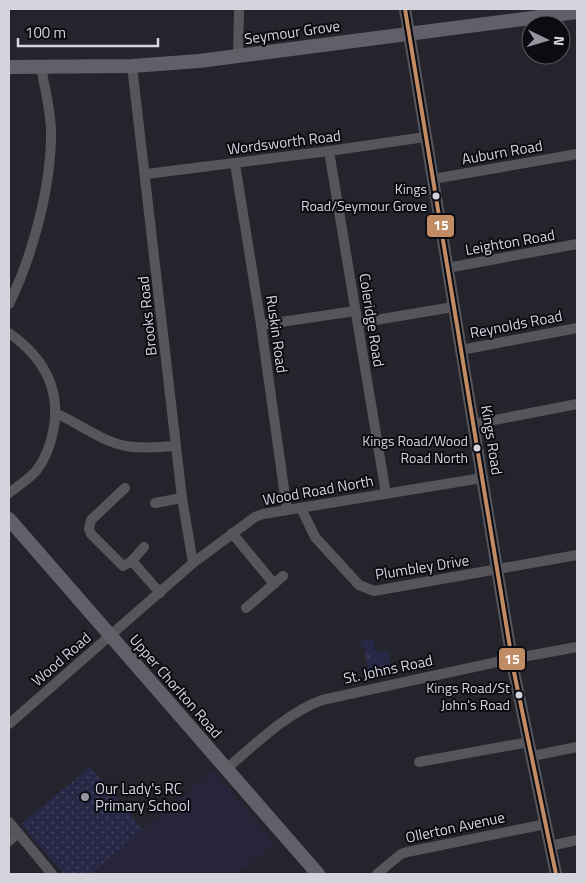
<svg xmlns="http://www.w3.org/2000/svg" width="586" height="883" font-family="'Titillium Web',sans-serif">
<style>
.built{fill:#262539}
.grass{fill:url(#grass-tufts)}
.park{fill:url(#park-dots)}
.lines{fill:none;stroke-linecap:round;stroke-linejoin:round}
.minor{stroke:#56555c;stroke-width:10}
.tertiary{stroke:#56555c;stroke-width:12}
.secondary{stroke:#616069;stroke-width:14}
.bus-1-casing{stroke:#0b0b12;stroke-width:8}
.bus-1{stroke:#c18c65;stroke-width:4}
.bus-dot{fill:#d4d4df;stroke:#0b0b12;stroke-width:2}
.poi-dot{fill:#9696a0;stroke:#0b0b12;stroke-width:2}
.labels{text-anchor:middle;dominant-baseline:central;stroke-width:4;stroke-linejoin:round;paint-order:stroke}
.bus-label{font-size:14px;fill:#d4d4df;stroke:#0b0b12;text-anchor:end}
.street-label{font-size:15px;fill:#d4d4df;stroke:#0b0b12}
.poi-label{font-size:15px;fill:#d4d4df;stroke:#0b0b12;text-anchor:start}
.line-badge{stroke:#0b0b12;stroke-width:2}
.badge-label{font-size:14px;text-anchor:middle;font-weight:bold;fill:#fff}
</style>
<defs>
<pattern id="grass-tufts" width="24" height="20" patternUnits="userSpaceOnUse" patternTransform="scale(1.25)"><rect width="24" height="20" fill="#292746"/><path d="M3 7l-1-3M5 7V3M7 7l1-3M15 17l-1-3M17 17v-4M19 17l1-3" fill="none" stroke="#474560"/></pattern>
<pattern id="park-dots" width="8" height="8" patternUnits="userSpaceOnUse" patternTransform="scale(1.25)"><rect width="8" height="8" fill="#292746"/><path d="M2 2h.1M6 6h.1" fill="none" stroke="#474560" stroke-width="1.8" stroke-linecap="round"/></pattern>
</defs>
<rect width="100%" height="100%" fill="#24242c"/>
<polygon class="built" points="90,767 143,829 213,770 275,843 239,874 64,874 21,824"/>
<polygon class="grass" points="373,639 376,652 388,650 391,671 369,675 364,648 357,641"/>
<polygon class="park" points="90,767 143,829 90,874 64,874 21,824"/>
<g class="lines">
<g class="minor">
<polyline points="238,56 239,9"/>
<polyline points="132,66 182,498 193,563"/>
<polyline points="329,151 386,494"/>
<polyline points="235,164 261,325 287,510"/>
<polyline points="146,174 329,151 425,137"/>
<polyline points="433,179 577,154"/>
<polyline points="447,268 577,244"/>
<path d="M 9,304 C 33,255 52,184 51,129 C 50,108 45,88 41,68"/>
<polyline points="358,323 453,307"/>
<polyline points="261,325 355,311"/>
<path d="M 9,333 C 43,357 62,389 53,432 C 50,446 45,460 36,471 C 28,480 18,486 9,493"/>
<polyline points="461,350 577,328"/>
<path d="M 55,413 C 79,423 100,441 126,446 C 142,449 159,447 176,446"/>
<polyline points="474,424 577,404"/>
<polyline points="125,488 91,520 89,529 91,534 123,566 132,561 144,547"/>
<polyline points="155,503 182,498"/>
<polyline points="301,508 315,537 359,585 374,591 577,555"/>
<polyline points="232,533 274,584"/>
<polyline points="132,561 160,593"/>
<polyline points="246,608 283,576"/>
<polyline points="9,724 193,563 255,517 263,514 482,478"/>
<polyline points="532,756 577,747"/>
<polyline points="419,762 529,742"/>
<path d="M 226,769 C 256,744 285,714 322,700 L 506,660 L 577,647"/>
<polyline points="9,822 52,874"/>
<polyline points="9,841 18,833"/>
<polyline points="550,846 577,840"/>
<polyline points="377,874 401,854 407,852 546,824"/>
</g>
<polyline class="tertiary" points="405,9 514,672 556,874"/>
<g class="secondary">
<polyline points="9,67 132,66 199,61 577,12"/>
<polyline points="9,519 318,874"/>
</g>
<g class="bus-1-casing">
<polyline id="bus-1" points="405,9 514,672 556,874"/>
</g>
<use href="#bus-1" class="bus-1"/>
</g>
<g class="bus-dot">
<circle cx="436" cy="196" r="4.5"/>
<circle cx="477" cy="448" r="4.5"/>
<circle cx="519" cy="695" r="4.5"/>
</g>
<circle class="poi-dot" cx="85" cy="797" r="5"/>
<g class="labels">
<g class="bus-label">
<text x="427" y="188">Kings<tspan x="427" dy="17">Road/Seymour Grove</tspan></text>
<text x="468" y="440">Kings Road/Wood<tspan x="468" dy="17">Road North</tspan></text>
<text x="510" y="687">Kings Road/St<tspan x="510" dy="17">John's Road</tspan></text>
</g>
<g class="street-label">
<text transform="translate(292 32) rotate(-8)">Seymour Grove</text>
<text transform="translate(284 142) rotate(-7)">Wordsworth Road</text>
<text transform="translate(502 152) rotate(-10)">Auburn Road</text>
<text transform="translate(510 242) rotate(-10)">Leighton Road</text>
<text transform="translate(147 316) rotate(-96)">Brooks Road</text>
<text transform="translate(372 320) rotate(81)">Coleridge Road</text>
<text transform="translate(516 324) rotate(-11)">Reynolds Road</text>
<text transform="translate(277 334) rotate(82)">Ruskin Road</text>
<text transform="translate(492 440) rotate(81)">Kings Road</text>
<text transform="translate(318 490) rotate(-10)">Wood Road North</text>
<text transform="translate(422 567) rotate(-9)">Plumbley Drive</text>
<text transform="translate(61 659) rotate(-41)">Wood Road</text>
<text transform="translate(388 669) rotate(-12)">St. Johns Road</text>
<text transform="translate(176 686) rotate(49)">Upper Chorlton Road</text>
<text transform="translate(455 827) rotate(-12)">Ollerton Avenue</text>
</g>
<g class="poi-label">
<text x="95" y="788">Our Lady's RC<tspan x="95" dy="17">Primary School</tspan></text>
</g>
</g>
<g class="line-badge">
<rect x="426" y="214" width="29" height="24" rx="5" fill="#c18c65"/>
<rect x="498" y="647" width="28" height="24" rx="5" fill="#c18c65"/>
</g>
<g class="badge-label">
<text x="441" y="230">15</text>
<text x="512" y="664">15</text>
</g>
<rect width="586" height="883" fill="none" stroke="#d4d4df" stroke-width="20"/>
<g transform="translate(546 40) rotate(95)"><circle r="24" fill="#0b0b12" stroke="#5b5b64"/>
<path d="M0-4L9 19L0 12L-9 19Z" fill="#9696a0"/>
<text y="-8" font-size="14" font-weight="bold" text-anchor="middle" fill="#d4d4df">N</text>
</g>
<path d="M18 38v8h140v-8" fill="none" stroke="#d4d4df" stroke-width="2.5"/>
<text x="25" y="38" font-size="15" fill="#d4d4df" stroke="#0b0b12" stroke-width="4" paint-order="stroke">100 m</text>
</svg>
